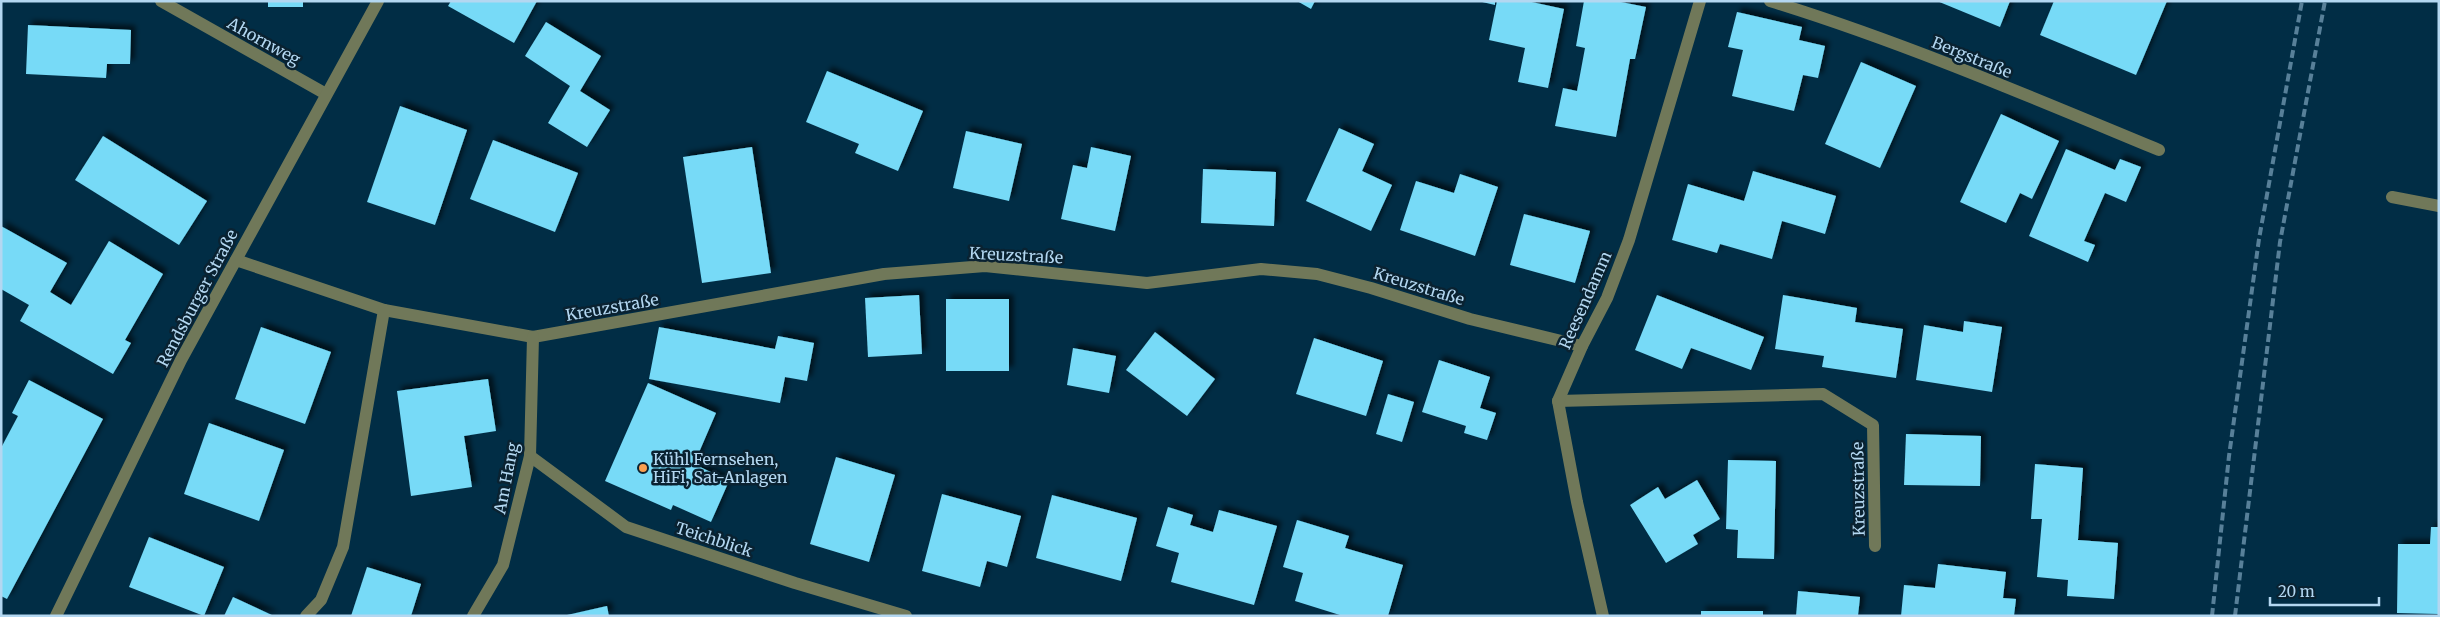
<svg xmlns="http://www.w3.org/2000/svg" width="2440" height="617" font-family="Merriweather,serif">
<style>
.building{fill:#77daf7;filter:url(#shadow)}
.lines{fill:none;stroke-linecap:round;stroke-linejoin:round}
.minor{stroke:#707859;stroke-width:12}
.rail{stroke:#588099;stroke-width:4;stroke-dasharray:8 4;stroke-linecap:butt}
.poi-dot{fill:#fa9f4f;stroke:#0a2231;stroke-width:2}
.labels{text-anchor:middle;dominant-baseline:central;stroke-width:5;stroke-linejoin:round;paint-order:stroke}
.street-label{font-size:16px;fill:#b3d7f1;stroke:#0a2231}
.poi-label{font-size:16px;fill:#b3d7f1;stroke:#0a2231;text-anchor:start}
</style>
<defs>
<filter id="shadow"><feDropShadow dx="4.5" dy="-4.5" stdDeviation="2.5" flood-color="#0009"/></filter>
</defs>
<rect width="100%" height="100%" fill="#012d45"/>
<g class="building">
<rect x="268" y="1" width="35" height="6"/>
<polygon points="451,1 537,1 514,43 448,6"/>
<polygon points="1297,1 1315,1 1311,9"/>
<polygon points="1478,1 1495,1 1495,5"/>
<polygon points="1497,1 1527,1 1564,9 1548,88 1518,82 1525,48 1489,40"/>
<polygon points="1584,1 1616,1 1646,7 1635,59 1630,59 1616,137 1555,126 1563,88 1577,91 1585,48 1576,46"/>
<polygon points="1937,1 2010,1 2000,27"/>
<polygon points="2054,1 2167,1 2136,75 2040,35"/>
<polygon points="1737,12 1802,27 1799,40 1825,46 1818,78 1803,75 1794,111 1732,96 1743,50 1728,47"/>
<polygon points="546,22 601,56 580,91 610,110 587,147 548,123 570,86 525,56"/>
<polygon points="28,25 131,30 130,64 107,64 106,78 26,74"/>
<polygon points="1861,62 1916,86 1880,168 1825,144"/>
<polygon points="827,71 923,111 898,171 855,153 859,144 806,122"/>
<polygon points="400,106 467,130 435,225 367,202"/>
<polygon points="2001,114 2059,141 2032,199 2020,193 2006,223 1960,202"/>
<polygon points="1339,128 1374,144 1362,171 1392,185 1371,231 1306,201"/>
<polygon points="966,131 1022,144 1009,201 953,188"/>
<polygon points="103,136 207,201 179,245 75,180"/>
<polygon points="493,140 578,173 555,232 470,199"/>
<polygon points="752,147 771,273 702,283 683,157"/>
<polygon points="1091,147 1131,156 1115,231 1061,219 1073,165 1087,168"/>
<polygon points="2066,149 2115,170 2120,159 2141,167 2126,202 2105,193 2084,241 2095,245 2088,262 2029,236"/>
<polygon points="1203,169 1276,172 1274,226 1201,223"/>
<polygon points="1753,171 1836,196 1825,234 1782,221 1772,259 1720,244 1717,253 1672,240 1688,184 1744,201"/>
<polygon points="1460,174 1498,187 1475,256 1400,230 1416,181 1454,193"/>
<polygon points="1524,214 1590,231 1575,283 1510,265"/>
<polygon points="1,226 67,263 50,292 71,305 109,241 163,274 125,340 131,343 113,374 20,321 29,305 1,289"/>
<polygon points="919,295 922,354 868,357 865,298"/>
<polygon points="1657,295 1764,337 1751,370 1691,348 1682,369 1635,350"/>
<polygon points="1783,295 1857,308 1855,322 1903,329 1896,378 1822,367 1824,356 1775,349"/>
<rect x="946" y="299" width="63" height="72"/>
<polygon points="1964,321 2002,327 1992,392 1916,380 1924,325 1963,332"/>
<polygon points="261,327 331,352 305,424 235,399"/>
<polygon points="659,327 775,349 778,336 814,343 807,381 785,377 780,403 649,379"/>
<polygon points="1155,332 1215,379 1187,416 1126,370"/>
<polygon points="1314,338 1383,361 1366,416 1296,394"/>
<polygon points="1073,348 1116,356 1109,393 1067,385"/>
<polygon points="1439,360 1490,377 1480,408 1496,413 1487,440 1464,433 1466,426 1422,412"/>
<polygon points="488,379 496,431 464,436 472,487 411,496 397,391"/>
<polygon points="29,380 103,419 7,599 1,596 1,448 18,416 12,413"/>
<polygon points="648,383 716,413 694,464 729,481 711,522 673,505 671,510 605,481"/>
<polygon points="1388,394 1414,402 1402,442 1376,434"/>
<polygon points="209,423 284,450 259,521 184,494"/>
<polygon points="1906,434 1981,436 1980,486 1904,485"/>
<polygon points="836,457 895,475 869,562 810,544"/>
<polygon points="1728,460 1776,461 1774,559 1737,558 1738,530 1726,529"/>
<polygon points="2035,464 2083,468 2078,540 2118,543 2114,599 2067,596 2068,580 2037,577 2042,519 2031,519"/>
<polygon points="1697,480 1720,519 1693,535 1698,544 1666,563 1630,505 1658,487 1665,499"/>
<polygon points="942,494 1021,516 1007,567 987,561 980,587 922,571"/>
<polygon points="1052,495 1137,518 1121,581 1036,558"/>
<polygon points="1168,507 1193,515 1190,525 1213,532 1219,510 1277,526 1254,605 1171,582 1179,553 1156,546"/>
<polygon points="1297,520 1349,536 1345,548 1403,565 1388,616 1343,616 1295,601 1303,573 1283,567"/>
<polygon points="2431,527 2439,527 2439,614 2397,613 2398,544 2430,544"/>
<polygon points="149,537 224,567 204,616 129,587"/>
<polygon points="1938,564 2006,572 2003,598 2016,599 2014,616 1901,616 1904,585 1935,588"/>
<polygon points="367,567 421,584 411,616 351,616"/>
<polygon points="1798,591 1860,597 1858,616 1796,616"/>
<polygon points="233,597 274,616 224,616"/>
<polygon points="607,606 609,616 567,616 567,615"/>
<rect x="1701" y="611" width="62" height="5"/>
</g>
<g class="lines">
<g class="minor">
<polyline points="161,1 326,94"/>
<path d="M 1770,1 C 1903,42 2031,97 2159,150"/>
<polyline points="2392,197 2439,206"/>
<polyline points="236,260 384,310 533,337 884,274 985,266 1147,283 1261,269 1317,274 1371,288 1470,319 1582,346"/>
<polyline points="1558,401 1823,394 1873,425 1875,546"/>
<polyline points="530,456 626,527 795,583 906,616"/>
<polyline points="56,616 181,360 378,1"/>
<polyline points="306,616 321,600 343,547 384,310"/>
<polyline points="473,616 503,565 530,456 533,337"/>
<polyline points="1603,616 1577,502 1558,401 1582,346 1607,298 1629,240 1700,1"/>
</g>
<g class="rail">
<polyline points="2212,616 2229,456 2259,239 2302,1"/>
<polyline points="2235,616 2280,242 2325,1"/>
</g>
</g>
<circle class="poi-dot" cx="643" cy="468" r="5"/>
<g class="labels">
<g class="street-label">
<text transform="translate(264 41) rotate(29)">Ahornweg</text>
<text transform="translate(1972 57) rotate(22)">Bergstraße</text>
<text transform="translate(1016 255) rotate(3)">Kreuzstraße</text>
<text transform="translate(1419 286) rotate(17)">Kreuzstraße</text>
<text transform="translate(197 298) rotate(-62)">Rendsburger Straße</text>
<text transform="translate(1585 300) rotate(-66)">Reesendamm</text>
<text transform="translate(612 307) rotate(-10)">Kreuzstraße</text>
<text transform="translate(506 478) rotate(-79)">Am Hang</text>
<text transform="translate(1858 489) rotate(-91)">Kreuzstraße</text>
<text transform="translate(714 539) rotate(18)">Teichblick</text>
</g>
<g class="poi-label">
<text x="653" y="459">Kühl Fernsehen,<tspan x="653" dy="18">HiFi, Sat-Anlagen</tspan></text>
</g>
</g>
<rect width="2440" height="617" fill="none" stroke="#b3d7f1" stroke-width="5"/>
<path d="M2270 597v8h109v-8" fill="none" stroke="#b3d7f1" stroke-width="2.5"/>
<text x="2278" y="597" font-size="15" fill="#b3d7f1" stroke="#0a2231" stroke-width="4" paint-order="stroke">20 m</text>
</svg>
